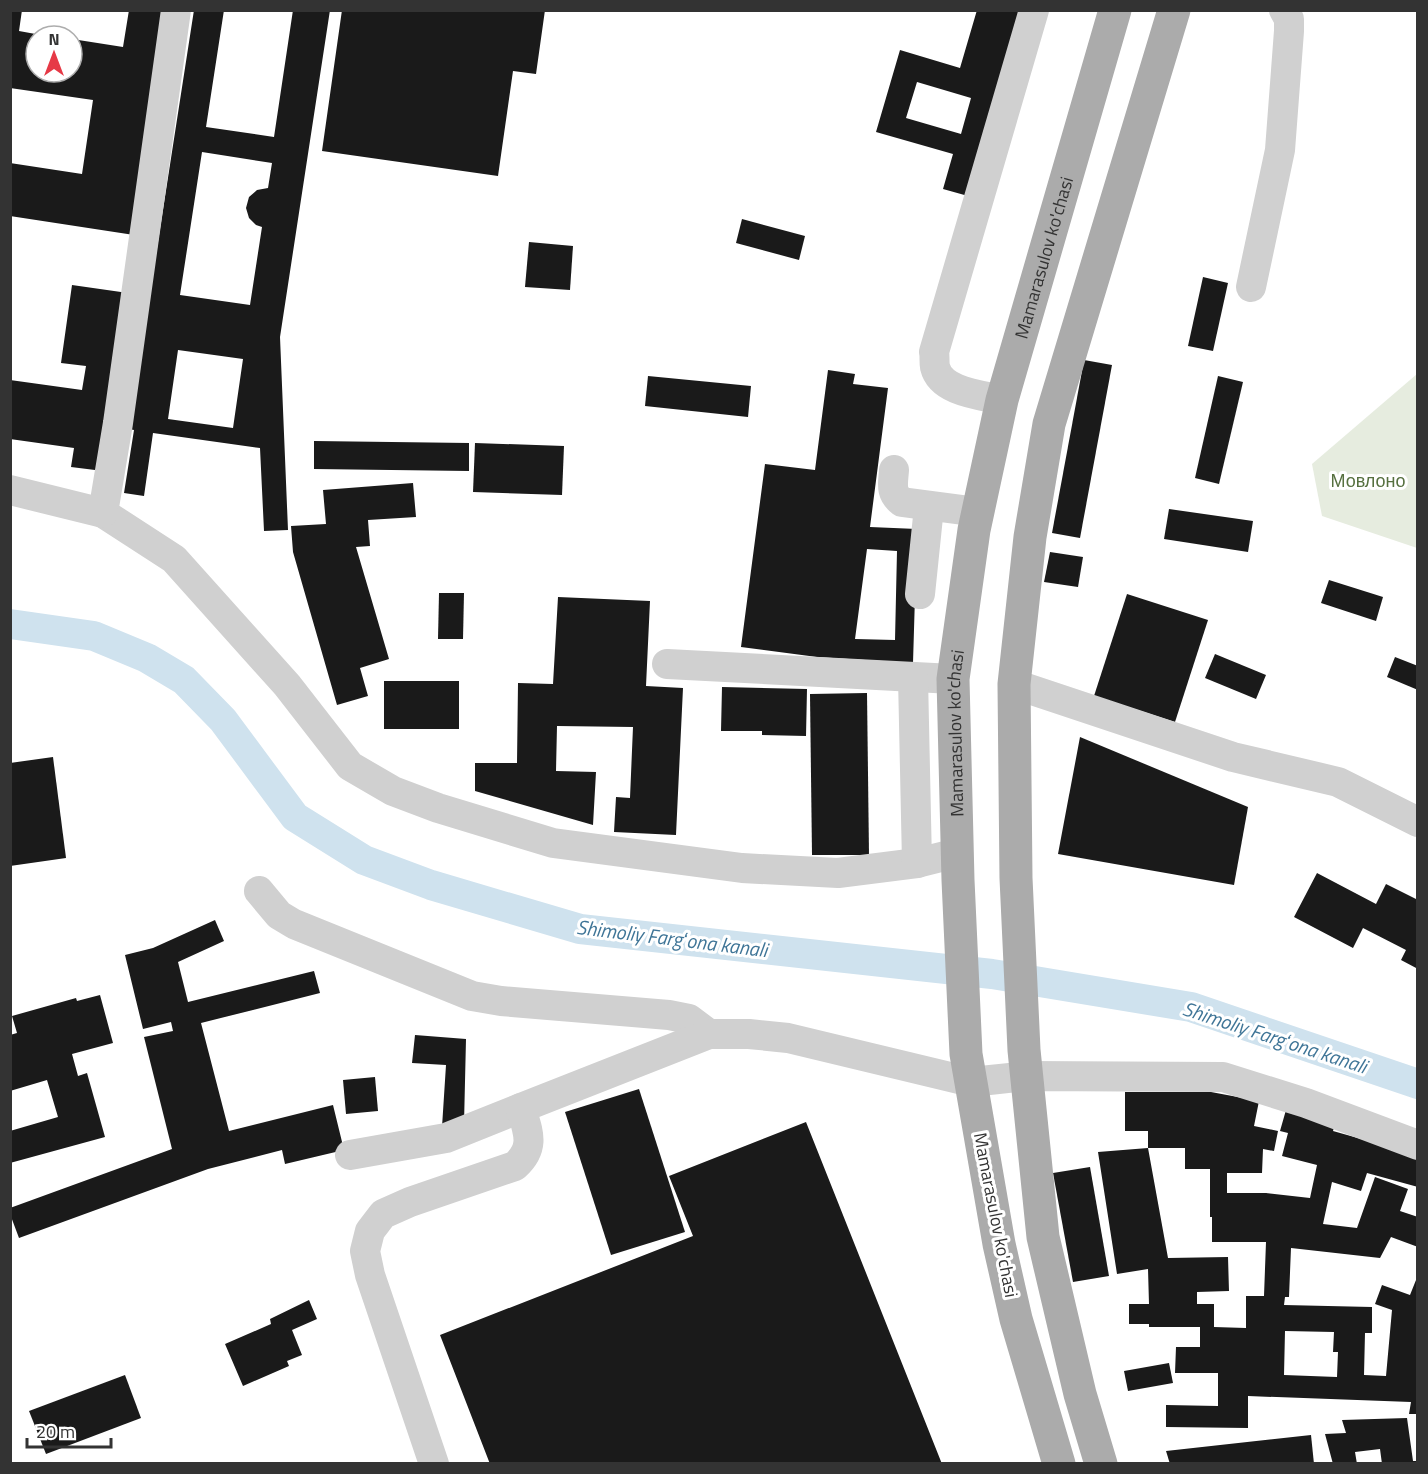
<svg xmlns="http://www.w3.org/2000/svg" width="1428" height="1474" font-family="'Titillium Web',sans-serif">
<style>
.green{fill:#e6ecdf}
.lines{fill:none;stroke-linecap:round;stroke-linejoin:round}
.canal{stroke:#cfe2ee;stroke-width:30}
.building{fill:#1a1a1a;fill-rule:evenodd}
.minor{stroke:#d0d0d0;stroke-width:30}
.major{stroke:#ababab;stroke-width:33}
.labels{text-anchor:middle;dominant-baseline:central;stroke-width:6;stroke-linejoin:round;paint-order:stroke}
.street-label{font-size:18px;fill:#333;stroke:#fff}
.park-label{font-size:18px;fill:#56703f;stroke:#fff}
.water-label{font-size:20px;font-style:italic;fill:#3f7597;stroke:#fff}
</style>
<rect width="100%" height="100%" fill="#fff"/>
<polygon class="green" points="1417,374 1417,548 1322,516 1312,464"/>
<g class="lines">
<polyline class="canal" points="10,624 94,636 147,658 184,680 223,720 295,817 364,860 431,885 580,929 992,974 1191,1007 1418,1084"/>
</g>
<g class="building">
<polygon points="10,10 22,10 19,31 41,35 36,36 36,72 72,72 72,39 123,47 129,10 168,10 134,235 10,216 10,163 82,174 93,100 10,88"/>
<path d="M 194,10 L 224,10 L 206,127 L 274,137 L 293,10 L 330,10 L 280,337 L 288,530 L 264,531 L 260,448 L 153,433 L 144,496 L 124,493 L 134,430 L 129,429 ZM 202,152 L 272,163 L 268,188 L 257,190 L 249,197 L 246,208 L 249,218 L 256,225 L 262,227 L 250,305 L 180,295 ZM 178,350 L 243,359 L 233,428 L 168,419 Z"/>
<polygon points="342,10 545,10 536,74 513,71 498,176 322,151"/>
<path d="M 977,10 L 1022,10 L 968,196 L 943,189 L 953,154 L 876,132 L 900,50 L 960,68 ZM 917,82 L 971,98 L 961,134 L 906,118 Z"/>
<polygon points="742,219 805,236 799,260 736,243"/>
<polygon points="529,242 573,246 570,290 525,287"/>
<polygon points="1203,277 1228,283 1213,351 1188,346"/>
<polygon points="72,285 128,293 103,471 71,467 74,448 10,439 10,380 82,390 86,366 61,363"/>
<polygon points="1084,360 1112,365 1080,538 1052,533"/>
<path d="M 828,370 L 855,374 L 853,384 L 888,388 L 870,527 L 917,529 L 913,663 L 817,657 L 741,647 L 765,464 L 815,470 ZM 867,549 L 897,551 L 895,640 L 855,639 Z"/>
<polygon points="648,376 751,386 748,417 645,406"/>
<polygon points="1218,376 1243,382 1219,484 1195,478"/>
<polygon points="314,441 469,443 469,471 314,469"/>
<polygon points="475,443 564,446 562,495 473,492"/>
<polygon points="413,483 416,517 368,520 370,546 356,547 389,659 360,668 368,696 337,705 293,552 291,526 326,524 323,490"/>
<polygon points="1169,509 1253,521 1248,552 1164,539"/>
<polygon points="1050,552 1083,557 1078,587 1044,582"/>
<polygon points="1329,580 1383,597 1376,621 1321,603"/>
<polygon points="439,593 464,593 463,639 438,639"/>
<polygon points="1127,594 1208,620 1175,722 1094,696"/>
<polygon points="558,597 650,601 646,686 683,688 676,835 614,832 616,797 630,798 633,727 557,726 556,771 596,772 593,825 475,791 475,763 517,763 518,683 553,684"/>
<polygon points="1215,654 1266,675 1256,699 1205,678"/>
<polygon points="1395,657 1418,666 1418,690 1387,677"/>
<rect x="384" y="681" width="75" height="48"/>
<polygon points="722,687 807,689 806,736 762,735 762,731 721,731"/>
<polygon points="867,693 869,855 812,855 810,694"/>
<polygon points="1080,737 1248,807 1234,885 1058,854"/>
<polygon points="53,757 66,858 10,866 10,763"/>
<polygon points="1317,873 1376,904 1386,884 1418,900 1418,969 1401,960 1406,950 1363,928 1353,948 1294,917"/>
<polygon points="215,920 224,941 178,962 188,1002 314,971 320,993 201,1023 229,1131 333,1105 344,1150 285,1164 282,1150 208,1169 19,1238 10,1214 10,1208 172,1149 144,1037 173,1031 171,1022 143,1029 125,955 153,948"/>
<polygon points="100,995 113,1043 72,1054 78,1076 87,1073 105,1137 10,1163 10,1131 58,1117 47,1080 10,1091 10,1035 17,1033 12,1016 76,998 77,1001"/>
<polygon points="415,1035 466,1039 464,1124 442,1127 446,1065 412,1063"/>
<polygon points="375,1077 378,1111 346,1114 343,1080"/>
<polygon points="639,1089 685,1232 611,1255 565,1112"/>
<path d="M 1125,1092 L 1211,1092 L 1259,1101 L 1254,1126 L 1278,1131 L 1274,1151 L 1263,1149 L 1262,1173 L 1227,1173 L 1227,1193 L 1266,1193 L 1310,1198 L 1317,1165 L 1282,1156 L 1288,1133 L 1280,1131 L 1286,1110 L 1335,1124 L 1333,1131 L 1418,1155 L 1418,1187 L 1367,1173 L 1361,1191 L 1332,1182 L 1323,1224 L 1357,1228 L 1375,1177 L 1408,1189 L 1400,1211 L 1418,1217 L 1418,1247 L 1391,1237 L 1380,1258 L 1291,1248 L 1289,1297 L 1285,1297 L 1284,1305 L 1372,1307 L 1372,1333 L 1365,1333 L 1364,1375 L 1386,1376 L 1392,1310 L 1375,1304 L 1382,1285 L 1410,1295 L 1418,1275 L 1418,1414 L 1409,1414 L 1411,1402 L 1248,1396 L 1248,1428 L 1166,1427 L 1166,1405 L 1218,1406 L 1218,1373 L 1175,1373 L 1176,1347 L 1200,1347 L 1200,1327 L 1149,1327 L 1149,1324 L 1129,1324 L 1129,1304 L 1149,1304 L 1148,1269 L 1117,1274 L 1098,1152 L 1148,1148 L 1168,1258 L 1228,1257 L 1229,1291 L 1197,1292 L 1197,1304 L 1214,1304 L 1214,1327 L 1246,1328 L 1246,1296 L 1264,1296 L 1266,1242 L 1212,1242 L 1212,1217 L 1210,1217 L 1210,1169 L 1185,1169 L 1185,1148 L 1148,1148 L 1148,1131 L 1125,1131 ZM 1285,1331 L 1334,1332 L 1333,1352 L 1338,1352 L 1337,1377 L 1284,1375 Z"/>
<polygon points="806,1122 942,1464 490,1464 440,1335 693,1236 669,1176"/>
<polygon points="1090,1167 1109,1276 1073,1282 1053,1173"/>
<polygon points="309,1300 317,1319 292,1330 302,1355 287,1361 289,1366 243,1386 225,1344 271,1324 270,1319"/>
<polygon points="1169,1363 1173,1383 1128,1391 1124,1371"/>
<polygon points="125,1375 141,1418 46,1454 29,1411"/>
<polygon points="1407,1418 1413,1461 1418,1461 1418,1464 1382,1464 1380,1449 1355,1452 1357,1464 1333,1464 1325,1434 1346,1433 1342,1420"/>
<polygon points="1311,1435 1314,1464 1170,1464 1166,1451"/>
</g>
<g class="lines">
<g class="minor">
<polyline points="176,10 118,423 103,513 174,559 287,685 350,766 393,791 438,808 553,843 742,868 838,873 917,863 957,853"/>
<polyline points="1251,287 1280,150 1289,31 1289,19 1284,10"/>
<path d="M 1002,400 C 981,395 941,392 935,367 C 934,362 935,356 934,352 L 1034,10"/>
<path d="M 894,470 C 893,484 890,493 902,502 L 978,512"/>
<polyline points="10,490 103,513"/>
<polyline points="920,594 929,507"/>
<polyline points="667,664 953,679"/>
<polyline points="913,677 917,863"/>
<polyline points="1014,684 1233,757 1338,782 1418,822"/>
<polyline points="259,891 279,915 294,924 472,996 501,1001 669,1015 689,1019 709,1034"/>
<polyline points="350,1155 446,1138 521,1108"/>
<path d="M 434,1464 L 370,1275 L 365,1251 L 370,1231 L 383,1214 L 410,1202 L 515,1166 C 536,1147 528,1132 521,1108 L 709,1034 L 749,1034 L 788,1038 L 971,1082 L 1027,1076 L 1223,1077 L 1306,1103 L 1418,1145"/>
</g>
<g class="major">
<path id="s1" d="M 1059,1464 L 1016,1319 L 999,1244 L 966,1054 L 958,880 L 953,679 L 974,530 L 1002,400 L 1115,10"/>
<polyline points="1101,1464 1080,1394 1043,1237 1024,1050 1016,878 1014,684 1030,537 1049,424 1174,10"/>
</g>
</g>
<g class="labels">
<g class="street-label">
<text stroke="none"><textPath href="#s1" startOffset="1228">Mamarasulov ko'chasi</textPath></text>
<text stroke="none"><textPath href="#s1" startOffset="742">Mamarasulov ko'chasi</textPath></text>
<text transform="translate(996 1215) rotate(79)">Mamarasulov ko'chasi</text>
</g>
<g class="park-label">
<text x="1368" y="480">Мовлоно</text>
</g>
<g class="water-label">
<text transform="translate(672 938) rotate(7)">Shimoliy Fargʻona kanali</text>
<text transform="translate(1275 1037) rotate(18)">Shimoliy Fargʻona kanali</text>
</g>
</g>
<rect width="1428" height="1474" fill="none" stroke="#333333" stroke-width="24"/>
<g transform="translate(54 54)"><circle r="28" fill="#ffffff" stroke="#adadad" stroke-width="1.5"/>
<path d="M0-4.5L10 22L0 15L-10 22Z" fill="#e63946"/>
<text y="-9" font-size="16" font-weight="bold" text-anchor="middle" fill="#333333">N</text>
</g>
<path d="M27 1438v9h84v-9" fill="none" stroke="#333333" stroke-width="3"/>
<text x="36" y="1438" font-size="18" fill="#333333" stroke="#ffffff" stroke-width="4.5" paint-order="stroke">20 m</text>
</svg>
